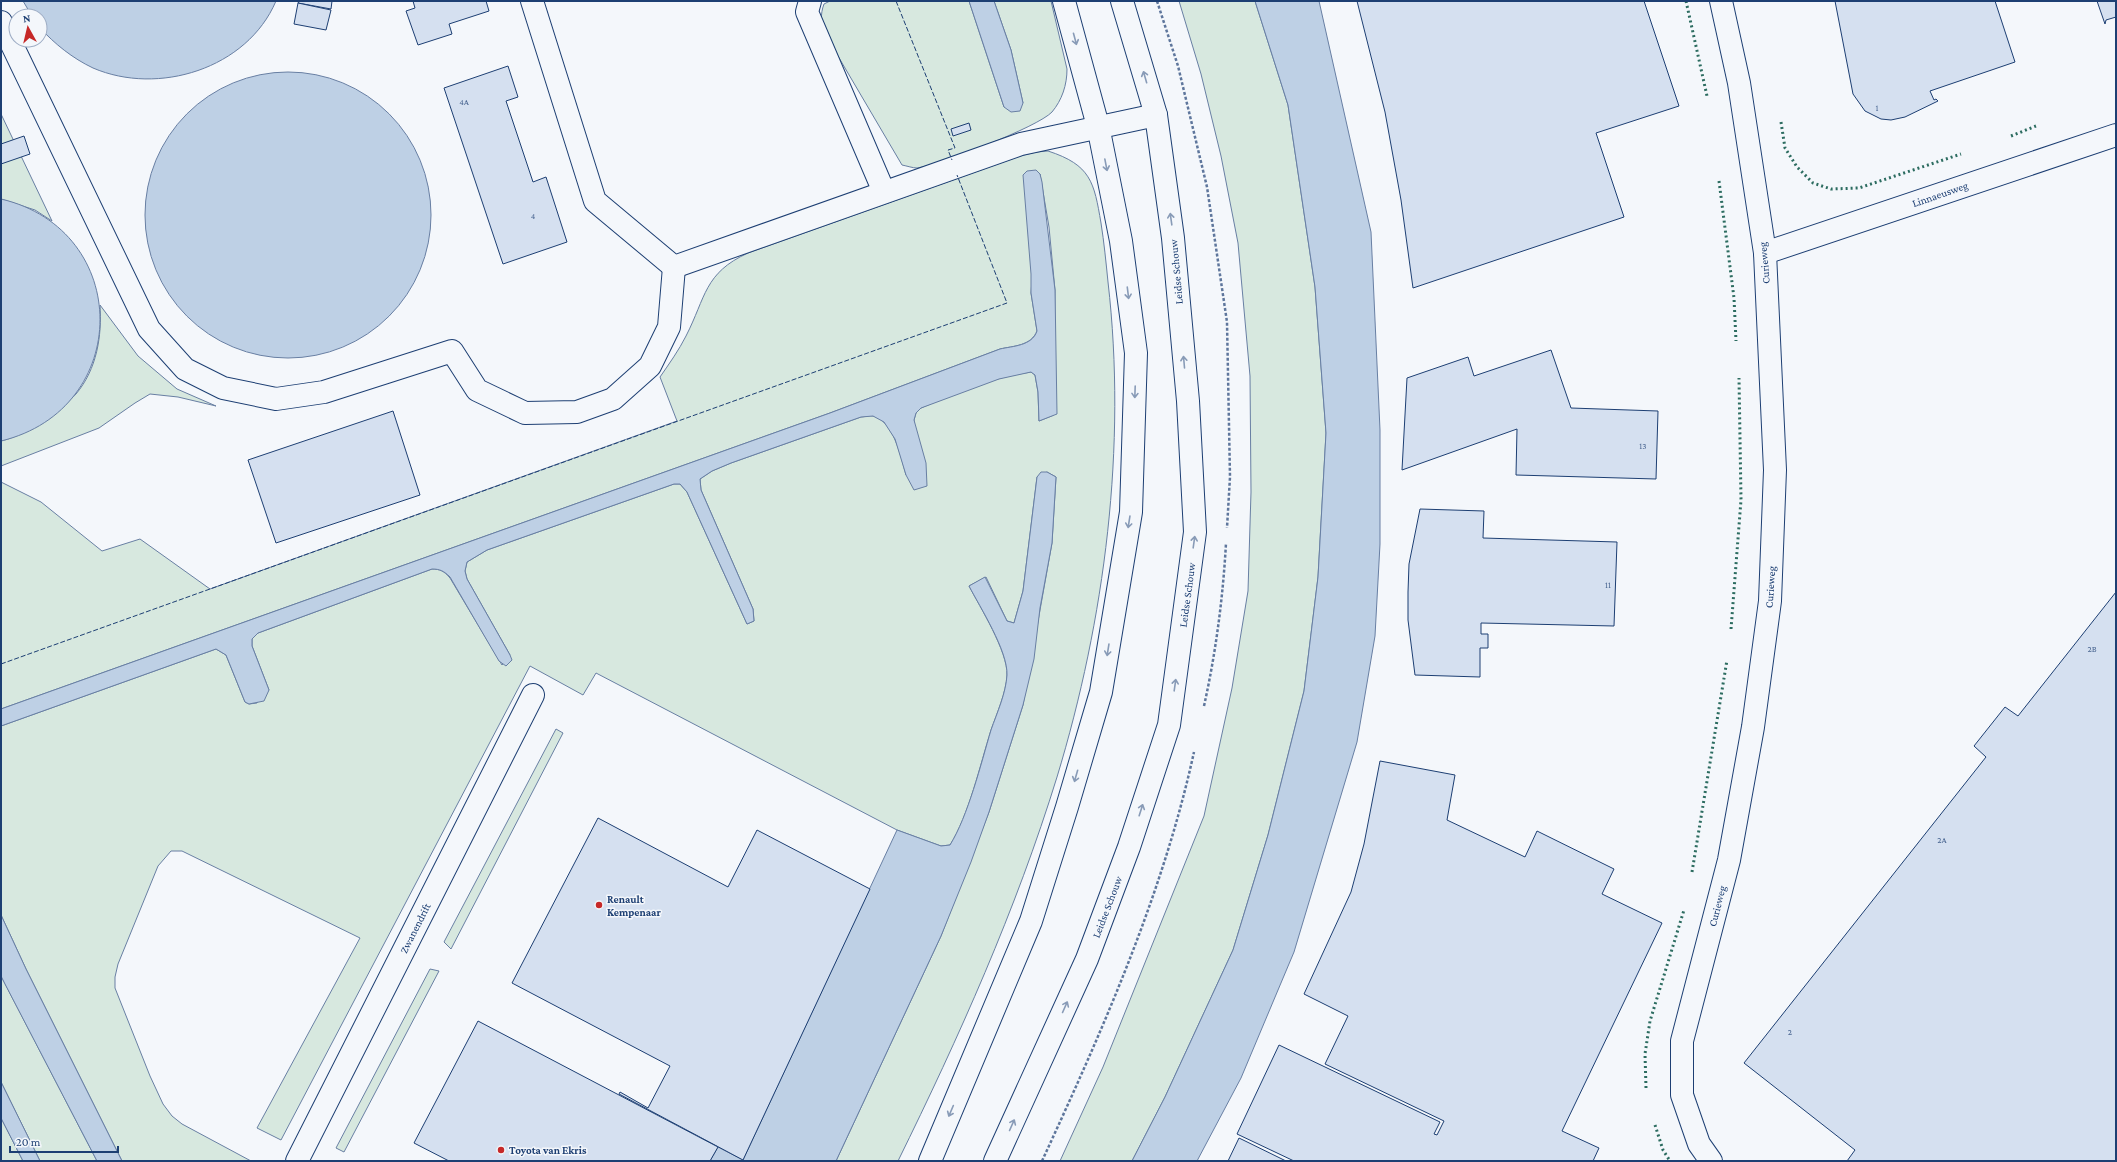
<svg xmlns="http://www.w3.org/2000/svg" width="2117" height="1162" font-family="'Crimson Pro',serif">
<style>
.green{fill:#d7e8df;stroke:#687fa3}
.water{fill:#bed0e5;stroke:#687fa3}
.building{fill:#d5e0f0;stroke:#1d3f73}
.lines{fill:none;stroke-linecap:round;stroke-linejoin:round}
.minor-casing{stroke:#1d3f73;stroke-width:24}
.major-casing{stroke:#1d3f73;stroke-width:24}
.path{stroke:#5e769c;stroke-width:2.5;stroke-dasharray:3 2;stroke-linecap:butt}
.minor{stroke:#f4f7fb;stroke-width:22}
.major{stroke:#f4f7fb;stroke-width:22}
.hedge{stroke:#2c6c60;stroke-width:3;stroke-dasharray:2 3;stroke-linecap:butt}
.fence{stroke:#1d3f73;stroke-width:1;stroke-dasharray:5 2;stroke-linecap:butt}
.oneway{stroke:#889bb7}
.poi-dot{fill:#c62828;stroke:#f4f7fb;stroke-width:1.5}
.labels{text-anchor:middle;dominant-baseline:central;stroke-width:3;stroke-linejoin:round;paint-order:stroke}
.number-label{font-size:9px;fill:#4b6792}
.street-label{font-size:11px;fill:#1d3f73;stroke:#f4f7fb}
.poi-label{font-size:11px;font-weight:bold;fill:#1d3f73;stroke:#f4f7fb;text-anchor:start}
</style>
<rect width="100%" height="100%" fill="#f4f7fb"/>
<g class="green">
<path d="M 830,1 L 969,1 L 1004,107 L 1023,103 L 1011,50 L 994,1 L 1051,1 L 1067,69 C 1067,85 1062,100 1052,112 C 1038,127 939,165 917,168 C 913,168 907,166 902,165 L 825,34 C 821,22 820,15 824,4 Z"/>
<polygon points="1179,1 1255,1 1288,105 1315,287 1326,433 1318,577 1304,691 1268,835 1233,950 1165,1097 1132,1161 1060,1161 1103,1067 1204,816 1232,688 1248,591 1251,492 1250,376 1238,243 1221,156 1201,74"/>
<polygon points="1,114 52,221 35,210 1,199"/>
<path d="M 1048,151 C 1091,165 1094,182 1101,223 C 1104,242 1106,262 1108,282 C 1127,446 1105,619 1057,777 C 1016,910 959,1037 898,1161 L 836,1161 L 941,936 L 989,812 L 1023,705 L 1052,543 L 1056,477 L 1047,472 L 1037,477 L 1023,591 L 1014,623 L 1007,621 L 986,577 L 969,586 C 980,607 1008,652 1007,675 C 1006,693 997,713 991,730 C 980,765 969,815 950,845 L 941,846 L 897,830 L 596,673 L 583,695 L 530,666 L 281,1140 L 257,1128 L 360,938 L 182,851 L 171,851 L 158,866 L 118,964 L 115,977 L 115,988 L 150,1076 L 163,1104 L 172,1116 L 182,1124 L 251,1161 L 122,1161 L 26,969 L 1,915 L 1,726 L 216,649 L 226,655 L 245,702 L 249,704 L 257,703 L 269,690 L 252,646 L 252,639 L 258,633 L 432,569 C 440,569 444,571 450,578 L 502,665 L 510,655 L 467,579 L 465,571 L 467,562 L 487,550 L 674,484 L 680,484 L 687,492 L 747,624 L 754,621 L 753,609 L 701,490 L 700,479 L 712,471 L 731,463 L 861,417 C 864,417 870,415 873,416 C 894,421 901,458 906,475 L 915,430 L 914,420 L 916,413 L 921,408 C 956,393 993,377 1031,372 L 1035,375 L 1038,392 L 1039,421 L 1054,415 L 1055,290 L 1049,227 L 1040,174 L 1031,293 L 1037,331 C 1031,346 1013,346 1000,349 L 830,413 L 1,709 L 1,482 L 41,502 L 102,551 L 140,539 L 210,589 L 677,421 L 660,377 C 669,364 679,350 686,336 C 706,297 704,273 748,253 L 1020,156 L 1036,152 Z"/>
<path d="M 100,305 L 138,356 L 177,389 L 216,406 L 178,397 L 150,394 L 135,403 L 99,428 L 1,466 L 1,441 C 21,436 33,427 49,415 C 57,409 69,402 76,394 C 97,369 102,336 100,305 Z"/>
<polygon points="556,729 563,733 451,949 444,942"/>
<polygon points="430,969 439,971 344,1152 336,1148"/>
<polygon points="1,976 97,1161 40,1161 1,1082"/>
<polygon points="1,1118 23,1161 1,1161"/>
</g>
<g class="water">
<path d="M 23,1 L 276,1 C 247,69 158,96 93,68 C 72,58 55,44 40,28 L 40,16 L 32,16 Z"/>
<polygon points="969,1 994,1 1011,50 1023,103 1020,111 1011,112 1004,107"/>
<polygon points="1255,1 1319,1 1371,232 1380,430 1380,544 1375,636 1357,742 1294,952 1241,1078 1197,1161 1132,1161 1165,1097 1233,950 1268,835 1304,691 1318,577 1326,433 1315,287 1288,105"/>
<circle cx="288" cy="215" r="143"/>
<path d="M 1036,170 L 1040,174 L 1042,182 L 1055,290 L 1057,414 L 1039,421 L 1038,392 L 1035,375 L 1031,372 L 999,379 L 921,408 L 916,413 L 914,420 L 926,463 L 927,486 L 914,490 L 906,475 L 895,439 L 884,422 L 873,416 L 861,417 L 731,463 L 712,471 L 700,479 L 701,490 L 753,609 L 754,621 L 747,624 L 687,492 L 680,484 L 674,484 L 487,550 L 467,562 L 465,571 L 467,579 L 510,655 L 512,660 L 506,666 L 499,661 L 450,577 C 444,571 440,569 432,569 L 258,633 L 252,639 L 252,646 L 269,690 L 264,701 L 249,704 L 245,702 L 226,655 L 216,649 L 1,726 L 1,709 L 830,413 L 1000,349 C 1013,346 1032,346 1037,331 L 1031,293 L 1031,274 L 1023,175 L 1027,171 Z"/>
<path d="M 1,199 C 133,230 133,409 1,441 Z"/>
<path d="M 1041,472 L 1047,472 L 1056,477 L 1052,543 L 1040,608 L 1034,659 L 1023,705 L 989,812 L 971,862 L 941,936 L 836,1161 L 710,1161 L 718,1147 L 743,1160 L 897,830 L 941,846 L 950,845 C 968,816 981,764 991,730 C 997,713 1006,693 1007,675 C 1008,651 980,607 969,586 L 985,577 L 1007,621 L 1014,623 L 1023,591 L 1037,477 Z"/>
<polygon points="1,915 26,969 122,1161 97,1161 5,984 1,976"/>
<polygon points="1,1082 40,1161 23,1161 1,1118"/>
</g>
<g class="building">
<polygon points="299,1 332,1 331,9 298,3"/>
<polygon points="413,1 486,1 489,11 449,24 452,34 418,45 406,11 415,8"/>
<polygon points="1357,1 1644,1 1679,106 1596,133 1624,217 1413,288 1401,200 1385,112"/>
<polygon points="1835,1 1995,1 2015,62 1930,91 1934,100 1936,99 1938,101 1905,117 1891,120 1881,119 1865,111 1853,94"/>
<polygon points="2097,1 2116,1 2116,17 2106,20 2105,24"/>
<polygon points="298,3 331,10 326,30 294,24"/>
<polygon points="508,66 518,97 506,101 533,182 546,177 567,242 503,264 444,88"/>
<polygon points="969,123 971,130 953,136 951,129"/>
<polygon points="24,136 30,154 1,164 1,144"/>
<polygon points="1551,350 1571,408 1658,411 1656,479 1516,475 1517,429 1402,470 1407,378 1468,357 1474,376"/>
<polygon points="393,411 420,495 276,543 248,460"/>
<polygon points="1420,509 1484,511 1483,538 1617,542 1614,626 1481,623 1481,634 1488,634 1488,648 1480,648 1480,677 1415,675 1408,620 1408,592 1409,564"/>
<polygon points="2116,592 2116,1161 1847,1161 1855,1150 1744,1063 1986,757 1974,746 2005,707 2018,716"/>
<polygon points="1380,761 1455,775 1447,820 1525,857 1537,831 1614,869 1602,894 1662,923 1562,1131 1599,1148 1593,1161 1294,1161 1237,1134 1279,1045 1440,1122 1434,1134 1437,1135 1444,1121 1325,1064 1348,1016 1304,994 1351,892 1364,844"/>
<polygon points="598,818 728,887 757,830 870,889 743,1160 619,1094 620,1092 648,1108 670,1066 512,983"/>
<polygon points="478,1021 718,1147 710,1161 449,1161 414,1143"/>
<polygon points="1239,1138 1286,1161 1228,1161"/>
</g>
<g class="lines">
<g class="minor-casing">
<g id="minor">
<polyline points="532,1 595,201 674,267 1021,144 1156,115"/>
<polyline points="810,1 807,12 884,192"/>
<polyline points="1,22 149,329 185,369 223,388 276,399 324,392 452,351 477,390 525,413 577,412 613,399 650,366 669,327 674,267"/>
<polyline points="1765,253 2116,135"/>
<polyline points="297,1161 533,695"/>
<polyline points="1711,1161 1699,1144 1682,1095 1682,1041 1729,860 1753,727 1770,601 1775,470 1765,253 1739,83 1721,1"/>
</g>
</g>
<g class="major-casing">
<g id="major">
<polyline points="930,1161 1031,921 1067,807 1101,692 1131,512 1136,353 1121,241 1098,126 1064,1"/>
<polyline points="995,1161 1087,959 1129,847 1169,725 1195,532 1188,401 1173,238 1156,115 1122,1"/>
</g>
</g>
<g class="path">
<polyline points="1157,1 1178,66 1207,187 1227,322 1230,477 1227,528"/>
<path d="M 1204,706 C 1216,652 1223,597 1226,543"/>
<path d="M 1042,1161 C 1103,1029 1163,894 1194,752"/>
</g>
<use href="#minor" class="minor"/>
<use href="#major" class="major"/>
<g class="hedge">
<polyline points="1686,1 1707,96"/>
<polyline points="1781,122 1785,148 1797,167 1813,183 1831,189 1859,188 1961,154"/>
<polyline points="2011,136 2036,126"/>
<polyline points="1719,181 1734,298 1736,341"/>
<polyline points="1731,629 1741,500 1739,378"/>
<polyline points="1692,872 1727,660"/>
<polyline points="1646,1088 1645,1054 1650,1021 1684,910"/>
<polyline points="1655,1125 1663,1150 1670,1161"/>
</g>
<g class="fence">
<polyline points="896,1 955,148 948,150 952,160"/>
<polyline points="1,664 1007,303 957,175"/>
</g>
</g>
<defs><path id="oneway-shaft" d="M-6 0H5M1.5-3L5.5 0L1.5 3" fill="none" stroke-width="1.6" stroke-linecap="round" stroke-linejoin="round"/></defs>
<g class="oneway">
<use href="#oneway-shaft" transform="translate(1075 39) rotate(75)"/>
<use href="#oneway-shaft" transform="translate(1145 77) rotate(-106)"/>
<use href="#oneway-shaft" transform="translate(1106 165) rotate(79)"/>
<use href="#oneway-shaft" transform="translate(1171 219) rotate(-98)"/>
<use href="#oneway-shaft" transform="translate(1128 293) rotate(83)"/>
<use href="#oneway-shaft" transform="translate(1184 362) rotate(-95)"/>
<use href="#oneway-shaft" transform="translate(1135 392) rotate(92)"/>
<use href="#oneway-shaft" transform="translate(1129 522) rotate(99)"/>
<use href="#oneway-shaft" transform="translate(1194 542) rotate(-82)"/>
<use href="#oneway-shaft" transform="translate(1108 650) rotate(99)"/>
<use href="#oneway-shaft" transform="translate(1175 685) rotate(-82)"/>
<use href="#oneway-shaft" transform="translate(1076 776) rotate(106)"/>
<use href="#oneway-shaft" transform="translate(1141 810) rotate(-72)"/>
<use href="#oneway-shaft" transform="translate(1065 1007) rotate(-66)"/>
<use href="#oneway-shaft" transform="translate(951 1111) rotate(113)"/>
<use href="#oneway-shaft" transform="translate(1012 1125) rotate(-66)"/>
</g>
<g class="poi-dot">
<circle cx="599" cy="905" r="4"/>
<circle cx="501" cy="1150" r="4"/>
</g>
<g class="labels">
<g class="number-label">
<text x="464" y="102">4A</text>
<text x="1877" y="108">1</text>
<text x="533" y="216">4</text>
<text x="1643" y="446">13</text>
<text x="1608" y="585">11</text>
<text x="2092" y="649">2B</text>
<text x="1942" y="840">2A</text>
<text x="1790" y="1032">2</text>
</g>
<g class="street-label">
<text transform="translate(1940 194) rotate(-19)">Linnaeusweg</text>
<text transform="translate(1764 263) rotate(-95)">Curieweg</text>
<text transform="translate(1176 272) rotate(-95)">Leidse Schouw</text>
<text transform="translate(1770 587) rotate(-86)">Curieweg</text>
<text transform="translate(1187 595) rotate(-82)">Leidse Schouw</text>
<text transform="translate(1717 906) rotate(-76)">Curieweg</text>
<text transform="translate(1107 907) rotate(-69)">Leidse Schouw</text>
<text transform="translate(415 928) rotate(-63)">Zwanendrift</text>
</g>
<g class="poi-label">
<text x="607" y="899">Renault<tspan x="607" dy="13">Kempenaar</tspan></text>
<text x="509" y="1150">Toyota van Ekris</text>
</g>
</g>
<rect width="2117" height="1162" fill="none" stroke="#1d3f73" stroke-width="4"/>
<g transform="translate(28 28) rotate(352)"><circle r="19" fill="#f4f7fb" stroke="#9eadc5"/>
<path d="M0-3L7 15L0 10L-7 15Z" fill="#c62828"/>
<text y="-6" font-size="11" font-weight="bold" text-anchor="middle" fill="#1d3f73">N</text>
</g>
<path d="M10 1146v6h108v-6" fill="none" stroke="#1d3f73" stroke-width="2"/>
<text x="16" y="1146" font-size="12" fill="#1d3f73" stroke="#f4f7fb" stroke-width="3" paint-order="stroke">20 m</text>
</svg>
